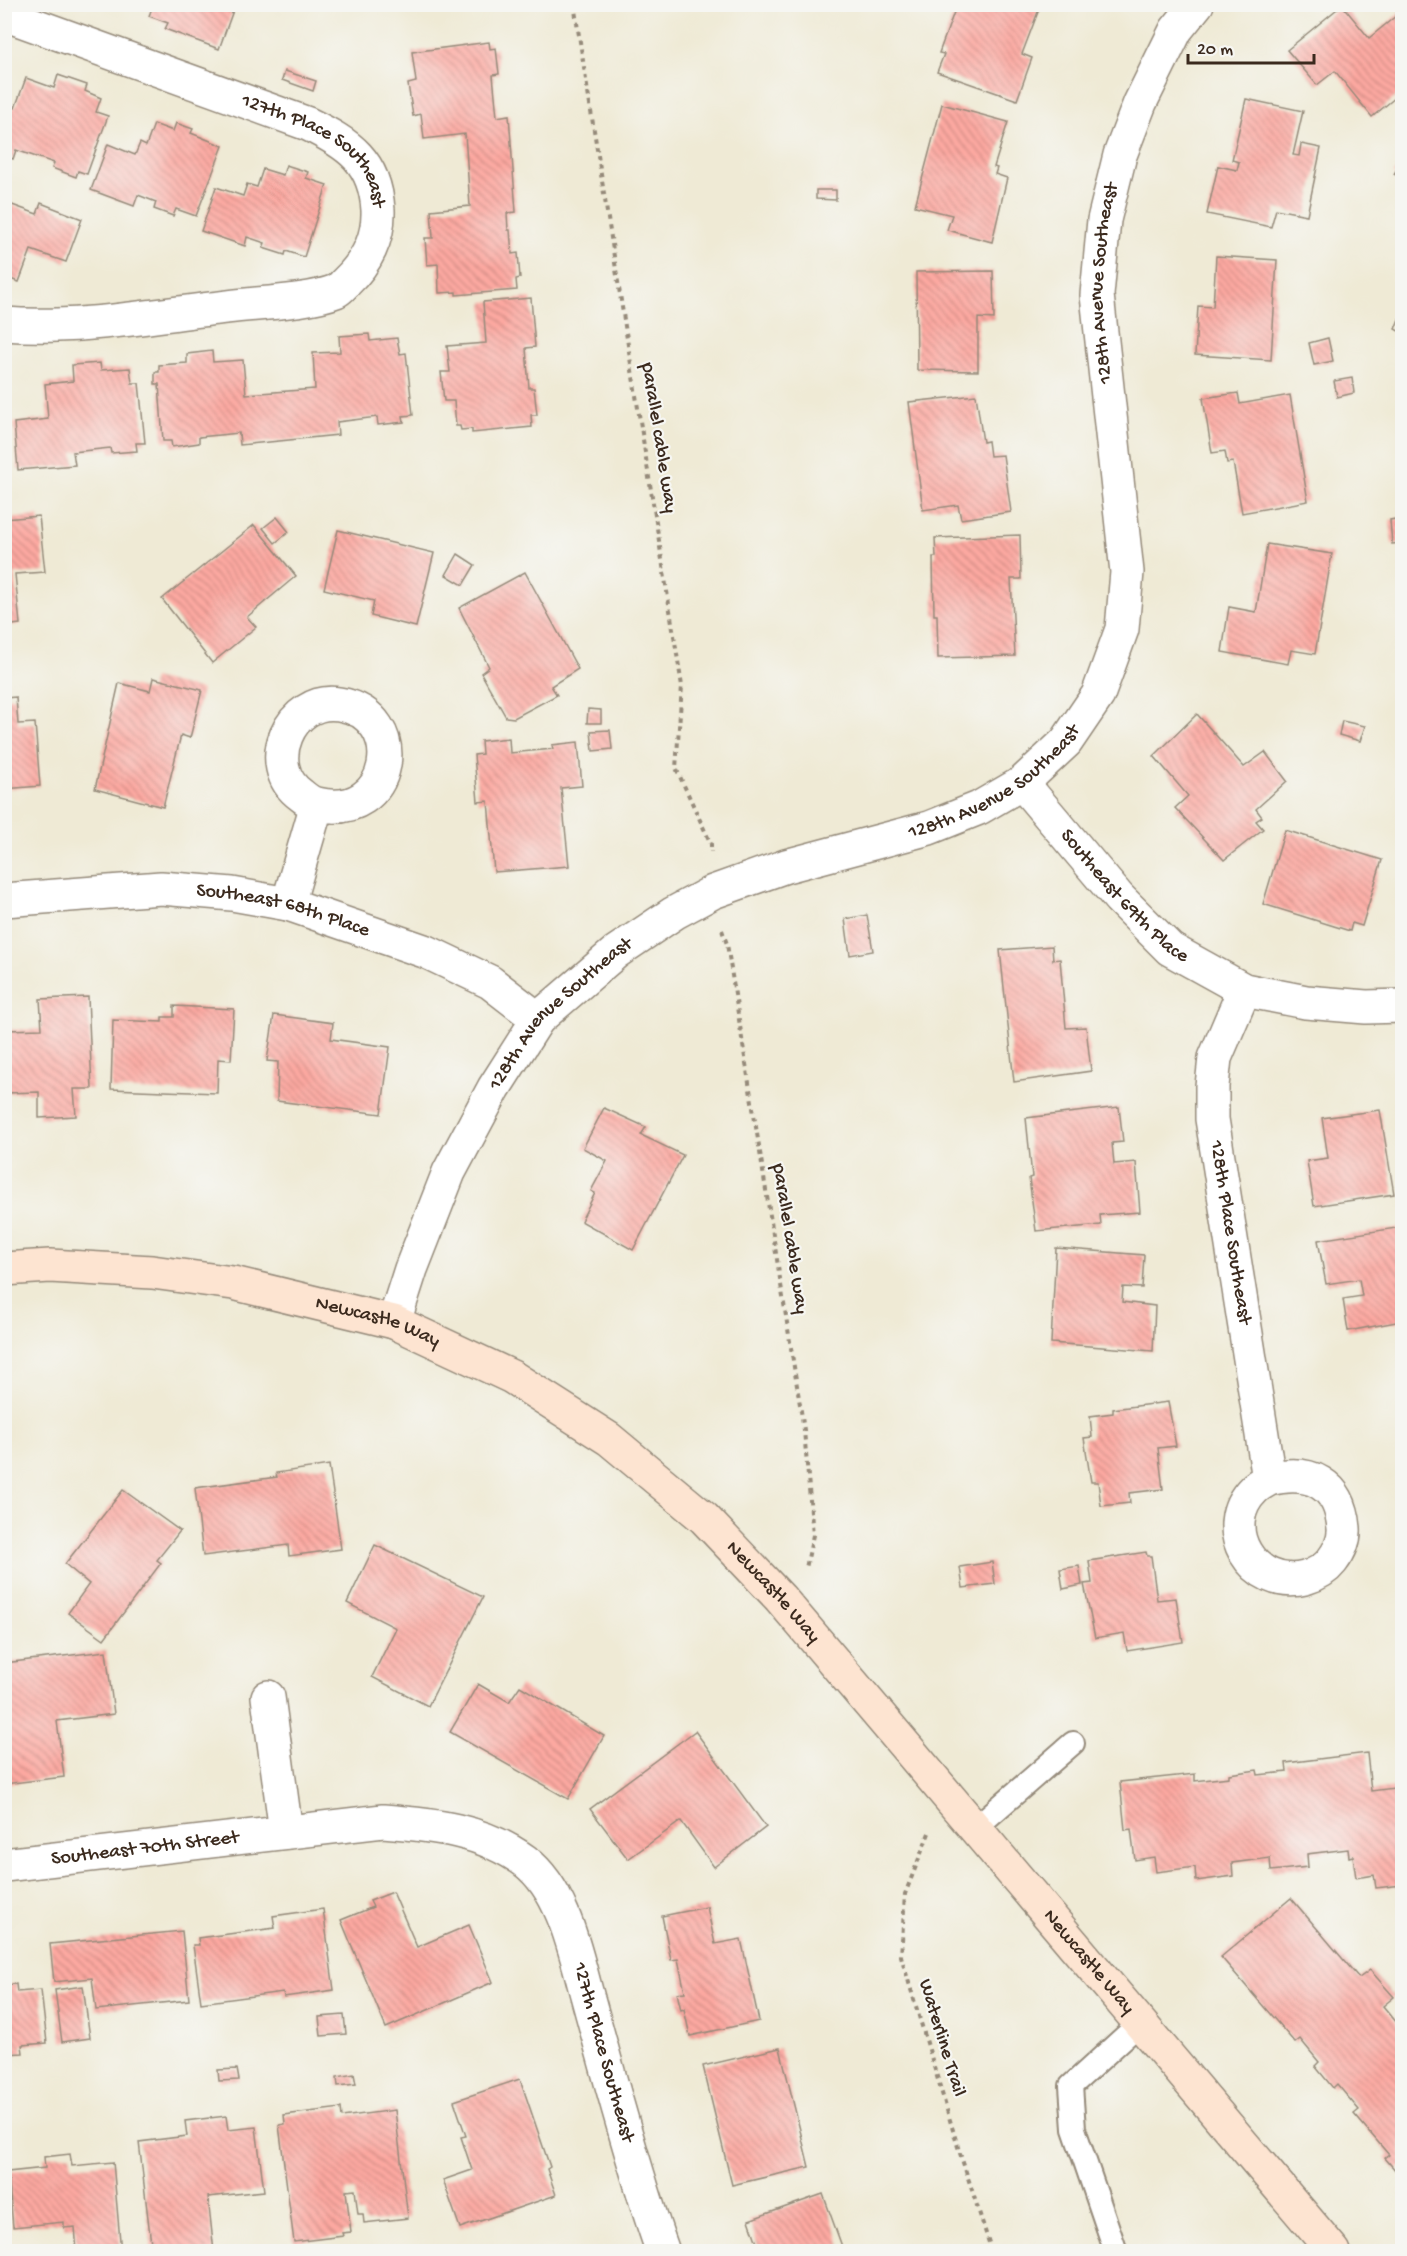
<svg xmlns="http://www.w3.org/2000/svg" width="1407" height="2256" font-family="'Gochi Hand',sans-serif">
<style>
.building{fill:url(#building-back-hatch)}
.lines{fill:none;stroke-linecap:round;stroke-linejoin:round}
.lane-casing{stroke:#958a7a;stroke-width:26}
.street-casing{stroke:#958a7a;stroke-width:36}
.secondary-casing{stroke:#958a7a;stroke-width:36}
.path{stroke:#958a7a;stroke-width:4;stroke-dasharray:4.5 4.5;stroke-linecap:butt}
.lane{stroke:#fff;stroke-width:22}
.street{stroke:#fff;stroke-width:33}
.secondary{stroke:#fde4d1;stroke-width:33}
.labels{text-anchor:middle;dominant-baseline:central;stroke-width:4.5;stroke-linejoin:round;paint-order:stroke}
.street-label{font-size:20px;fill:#3b2a1e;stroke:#f6f6f2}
</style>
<defs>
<pattern id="building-back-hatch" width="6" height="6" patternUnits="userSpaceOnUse" patternTransform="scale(1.5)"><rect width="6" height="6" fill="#fda9a1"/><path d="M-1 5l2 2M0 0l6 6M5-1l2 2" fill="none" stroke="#ce8a83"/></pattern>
</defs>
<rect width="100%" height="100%" fill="#f6f6f2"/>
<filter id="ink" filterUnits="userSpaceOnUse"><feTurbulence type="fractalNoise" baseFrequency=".0167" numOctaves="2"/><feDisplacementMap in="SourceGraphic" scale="12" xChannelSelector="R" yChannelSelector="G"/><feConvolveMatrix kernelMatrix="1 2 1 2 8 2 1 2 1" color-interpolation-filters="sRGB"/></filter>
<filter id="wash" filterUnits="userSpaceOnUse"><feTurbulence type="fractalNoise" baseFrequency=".008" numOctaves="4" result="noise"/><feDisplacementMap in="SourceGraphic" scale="24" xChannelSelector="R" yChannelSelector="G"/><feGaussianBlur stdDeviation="1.35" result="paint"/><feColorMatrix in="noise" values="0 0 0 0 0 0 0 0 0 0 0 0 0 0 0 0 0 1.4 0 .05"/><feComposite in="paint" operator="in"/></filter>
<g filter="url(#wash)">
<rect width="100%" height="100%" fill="#efead5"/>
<g id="blocks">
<g class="building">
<polygon points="957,4 1041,4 1022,54 1032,58 1017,100 937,72 944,54 939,53"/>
<polygon points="153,5 235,5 219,49 165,29 168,23 149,16"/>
<polygon points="1342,5 1369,38 1402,11 1402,92 1372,117 1335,71 1317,85 1287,50"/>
<polygon points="489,42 490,49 496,48 499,74 493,75 497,117 509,115 516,212 507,213 508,230 510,230 512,254 518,253 520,278 516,279 517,290 456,295 456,292 439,293 438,264 427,265 425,238 433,238 431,210 470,206 465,134 424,139 421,114 413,116 408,84 416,82 412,52"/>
<polygon points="285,71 316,81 313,91 282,80"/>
<polygon points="58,75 87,85 85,91 101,98 96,112 108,116 87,174 78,171 76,177 52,168 54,163 16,150 13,159 4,156 4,104 15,108 26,78 54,88"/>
<polygon points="1246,99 1303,111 1293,155 1299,156 1301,144 1321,148 1307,215 1276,209 1271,227 1207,214 1218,166 1237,170 1239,162 1232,160"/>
<polygon points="942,104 1008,122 994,167 997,168 995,174 1007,178 992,242 947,230 952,215 915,206"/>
<polygon points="176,123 193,129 191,133 223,146 196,216 176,209 173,216 154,209 156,202 138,195 134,206 91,190 108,144 135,155 140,143 146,146 154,124 173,131"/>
<polygon points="1402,160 1402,179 1394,174"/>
<polygon points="286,165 308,172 306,178 327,185 304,257 286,251 285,255 263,248 265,243 247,237 245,246 201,231 216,187 243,196 247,184 257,187 263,169 283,175"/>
<polygon points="816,190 836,190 836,200 816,199"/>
<polygon points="4,202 37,214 41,203 82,219 66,262 31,250 19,282 4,277"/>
<polygon points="1216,256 1277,260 1271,360 1195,355 1198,306 1213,307"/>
<polygon points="993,271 994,319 978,318 978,371 917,370 916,272"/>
<polygon points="531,298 535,347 526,348 529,388 534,388 537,415 531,415 532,427 472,433 472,429 461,430 460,426 456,426 454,401 444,401 441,372 450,372 447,346 486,343 483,302"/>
<polygon points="1402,312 1402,333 1395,329"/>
<polygon points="369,334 370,341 397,338 400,354 406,353 413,415 403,416 404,422 378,425 377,417 337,422 338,435 240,445 239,433 199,437 199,443 172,447 171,441 163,441 159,384 155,384 155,372 159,372 159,365 187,363 187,354 212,351 213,362 243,360 246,394 315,389 313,353 340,352 339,336"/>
<polygon points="1328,338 1333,361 1314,365 1309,343"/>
<polygon points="100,363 101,370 130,368 132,383 139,383 145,443 136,443 137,451 111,453 110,448 73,452 75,465 18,470 14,423 48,419 45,384 73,381 72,365"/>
<polygon points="1352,378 1354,393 1337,397 1334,381"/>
<polygon points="1238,393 1240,404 1290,395 1308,501 1242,513 1233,462 1227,463 1225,451 1212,453 1203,398"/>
<polygon points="976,395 983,442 988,441 990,456 1003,455 1011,512 961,519 958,505 923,510 909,402"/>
<polygon points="39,516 45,572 15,574 20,624 4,626 4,519"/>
<polygon points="277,517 289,532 275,543 263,528"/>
<polygon points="1402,518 1402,543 1392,544 1390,520"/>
<polygon points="254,525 296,576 247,617 256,627 212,663 162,599"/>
<polygon points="338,530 434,553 416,627 371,616 374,601 324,589"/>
<polygon points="1020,535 1021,579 1011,579 1015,656 938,658 937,615 934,615 933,557 936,557 935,538"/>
<polygon points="1267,544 1332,554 1315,654 1291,650 1288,664 1222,652 1229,607 1256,612"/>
<polygon points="458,554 475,565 463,585 446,575"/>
<polygon points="525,572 578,669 551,686 557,695 514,718 506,717 481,673 489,667 459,608"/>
<polygon points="153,678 202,690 190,738 181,735 163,807 95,789 119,683 150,691"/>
<polygon points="16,697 18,724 35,723 40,786 4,789 4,698"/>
<polygon points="588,709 601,710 601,723 587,723"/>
<polygon points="1197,714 1244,767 1265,752 1287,781 1256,809 1262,817 1256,821 1263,829 1224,860 1175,808 1188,796 1154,756"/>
<polygon points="1342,721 1365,726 1360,741 1339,735"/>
<polygon points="610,730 612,749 593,751 591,731"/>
<polygon points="509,738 510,753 553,749 552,745 578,742 582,786 561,788 569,866 494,872 488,801 478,802 474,755 482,754 481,741"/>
<polygon points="1285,830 1382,860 1362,926 1352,923 1350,931 1263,904"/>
<polygon points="867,915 873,951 850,955 845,919"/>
<polygon points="1052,946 1053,960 1060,959 1066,1028 1086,1027 1091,1071 1014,1082 1000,950"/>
<polygon points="88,997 92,1089 74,1089 76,1116 39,1118 39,1092 4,1093 4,1032 6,1030 42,1029 40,999"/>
<polygon points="174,1006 234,1009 231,1060 218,1059 217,1093 111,1089 113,1020 162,1022 162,1017 174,1017"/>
<polygon points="274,1015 333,1023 331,1039 390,1047 381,1114 277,1101 278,1062 267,1061"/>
<polygon points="1119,1107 1123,1142 1112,1143 1114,1164 1136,1162 1140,1212 1100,1215 1101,1225 1036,1231 1029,1178 1032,1177 1026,1118"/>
<polygon points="604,1108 646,1127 641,1135 683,1155 633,1250 581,1221 595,1193 591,1191 607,1161 583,1148"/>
<polygon points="1380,1110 1394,1194 1314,1206 1307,1161 1328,1158 1322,1118"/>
<polygon points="1402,1227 1402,1321 1348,1331 1343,1299 1362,1296 1359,1279 1326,1284 1318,1240"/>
<polygon points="1056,1248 1144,1255 1142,1288 1123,1287 1122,1302 1155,1306 1153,1351 1051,1343"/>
<polygon points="1168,1402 1176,1446 1158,1448 1163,1489 1129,1493 1130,1503 1101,1506 1098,1482 1091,1482 1084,1438 1092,1437 1090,1416 1113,1413 1113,1409"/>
<polygon points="329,1465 341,1549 289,1556 288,1545 203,1556 195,1488 277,1477 276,1473"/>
<polygon points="123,1490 180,1531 157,1560 161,1563 104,1639 68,1613 89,1584 65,1564"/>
<polygon points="375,1545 483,1597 428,1706 372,1677 396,1628 347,1603"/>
<polygon points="1146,1552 1147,1556 1151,1556 1157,1600 1176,1598 1183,1642 1127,1651 1124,1633 1095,1638 1084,1584 1092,1583 1089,1561"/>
<polygon points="992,1562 995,1584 963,1588 960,1567"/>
<polygon points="1079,1566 1082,1585 1063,1589 1060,1569"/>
<polygon points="106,1651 114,1714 57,1721 64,1777 4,1784 4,1663"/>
<polygon points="478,1684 509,1702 520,1686 604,1736 568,1799 450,1732"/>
<polygon points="695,1731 766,1827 714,1867 681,1821 628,1859 590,1809"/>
<polygon points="1367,1753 1371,1791 1402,1787 1402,1885 1376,1888 1374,1875 1356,1878 1353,1856 1349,1857 1348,1849 1307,1854 1308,1867 1271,1871 1270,1858 1232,1863 1233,1876 1196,1881 1195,1867 1156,1872 1154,1857 1135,1860 1131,1829 1125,1830 1120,1782 1195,1774 1195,1781 1229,1777 1229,1774 1257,1770 1258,1775 1287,1772 1286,1763"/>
<polygon points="393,1892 417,1947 469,1925 493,1982 386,2028 341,1920 373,1907 370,1901"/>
<polygon points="1291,1898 1359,1978 1370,1970 1394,1997 1383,2006 1402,2029 1402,2166 1396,2171 1385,2158 1389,2155 1354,2114 1359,2110 1337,2084 1333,2088 1315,2066 1319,2062 1300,2039 1295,2043 1221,1957"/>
<polygon points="707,1907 715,1944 741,1939 759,2021 690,2036 684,2009 681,2010 677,1993 685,1992 678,1959 671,1960 662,1916"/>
<polygon points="323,1909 334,1990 284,1997 283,1992 201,2003 193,1945 199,1945 198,1938 275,1928 273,1916"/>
<polygon points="182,1931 189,2000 96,2010 92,1978 54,1982 50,1944"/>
<polygon points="16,1984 17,1992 41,1990 47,2043 22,2045 23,2053 4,2054 4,1985"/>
<polygon points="83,1986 90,2038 62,2042 55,1990"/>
<polygon points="344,2015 346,2034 321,2036 319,2017"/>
<polygon points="780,2048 809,2167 732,2185 703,2066"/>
<polygon points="237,2069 239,2080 219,2081 218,2070"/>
<polygon points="354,2074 356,2084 338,2086 337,2077"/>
<polygon points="520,2079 550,2167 547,2169 556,2195 460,2228 443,2180 472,2170 461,2137 466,2136 454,2101"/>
<polygon points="341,2108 342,2117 395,2110 408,2218 364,2223 363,2214 358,2214 355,2190 346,2191 351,2232 342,2233 343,2236 294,2242 279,2125 285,2124 284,2115"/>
<polygon points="226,2116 228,2130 256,2127 264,2191 208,2197 214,2252 152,2252 139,2142 187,2136 185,2121"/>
<polygon points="70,2154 72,2166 113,2162 121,2252 77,2252 75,2227 64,2228 64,2222 13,2227 8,2172 45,2168 44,2157"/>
<polygon points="823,2194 844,2252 760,2252 749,2220"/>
</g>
</g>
</g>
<g filter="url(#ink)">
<use href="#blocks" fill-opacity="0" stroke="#958a7a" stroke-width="1.5"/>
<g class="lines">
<g class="lane-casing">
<g id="lane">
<polyline points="974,1829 1073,1743"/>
<polyline points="1116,2252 1074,2129 1071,2086 1140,2023"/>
</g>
</g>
<g class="street-casing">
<g id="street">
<path id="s1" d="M 4,14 L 308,124 C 349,144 375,161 378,210 C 379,238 366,263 346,282 C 343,285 340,289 336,291 C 308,302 258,303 227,307 C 154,315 78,330 4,324"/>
<path id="s2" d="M 1022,783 L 1119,898 L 1170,949 L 1244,990 L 1306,1002 L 1366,1007 L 1402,1006"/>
<path id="s3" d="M 4,900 L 161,888 L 232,894 L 288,904 L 427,952 L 490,982 L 538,1019"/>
<path d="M 288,904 L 317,804 C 394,823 411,715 339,704 C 290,696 260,766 301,795 C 306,799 310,803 317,804"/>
<path id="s4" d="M 1244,990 L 1215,1058 L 1212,1086 L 1212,1119 L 1269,1479 C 1264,1482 1258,1485 1254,1489 C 1215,1527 1253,1591 1305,1578 C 1315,1575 1325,1570 1332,1561 C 1339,1552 1345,1540 1344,1528 C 1340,1483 1310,1469 1269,1479"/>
<path id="s5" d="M 394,1322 L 411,1269 L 449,1172 L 494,1088 L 538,1019 L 616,952 L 674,913 L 713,892 L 786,866 L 929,828 L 979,808 L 1022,783 L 1066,742 L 1098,695 L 1122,629 L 1127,572 L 1097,295 L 1104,220 L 1120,155 L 1140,103 L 1176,30 L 1197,4"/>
<polyline points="268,1697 286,1832"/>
<path id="s6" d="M 4,1865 L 383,1821 C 433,1825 483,1830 525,1861 C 563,1890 575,1951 587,1995 C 595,2025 604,2056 612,2086 C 628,2142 643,2197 663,2252"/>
</g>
</g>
<g class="secondary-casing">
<g id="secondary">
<path id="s7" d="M 4,1269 L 50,1266 L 152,1272 L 233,1283 L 394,1322 L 512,1377 L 609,1439 L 704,1518 L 780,1598 L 1334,2252"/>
</g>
</g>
<g class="path">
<polyline points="574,4 682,686 676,768 711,844 711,852"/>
<polyline points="722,930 727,944 804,1430 813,1535 806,1568"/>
<polyline points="929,1833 905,1894 901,1956 958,2147 992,2252"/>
</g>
<use href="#lane" class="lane"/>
<use href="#street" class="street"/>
<use href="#secondary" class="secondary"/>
</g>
</g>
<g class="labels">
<g class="street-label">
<text stroke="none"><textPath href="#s1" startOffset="346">127th Place Southeast</textPath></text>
<text stroke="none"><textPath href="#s5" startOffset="1418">128th Avenue Southeast</textPath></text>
<text transform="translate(658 438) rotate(81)">parallel cable way</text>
<text stroke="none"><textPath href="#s5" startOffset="860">128th Avenue Southeast</textPath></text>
<text stroke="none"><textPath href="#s2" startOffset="153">Southeast 69th Place</textPath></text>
<text stroke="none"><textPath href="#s3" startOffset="282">Southeast 68th Place</textPath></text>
<text stroke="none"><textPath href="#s5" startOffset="356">128th Avenue Southeast</textPath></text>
<text stroke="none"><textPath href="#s4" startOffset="250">128th Place Southeast</textPath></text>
<text transform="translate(789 1239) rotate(81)">parallel cable way</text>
<text stroke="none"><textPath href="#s7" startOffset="380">Newcastle Way</textPath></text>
<text stroke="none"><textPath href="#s7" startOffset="866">Newcastle Way</textPath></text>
<text stroke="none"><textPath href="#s6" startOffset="142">Southeast 70th Street</textPath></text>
<text stroke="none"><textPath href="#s7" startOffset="1352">Newcastle Way</textPath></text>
<text transform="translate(941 2038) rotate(73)">Waterline Trail</text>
<text stroke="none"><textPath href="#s6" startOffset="741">127th Place Southeast</textPath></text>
</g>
</g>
<rect width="1407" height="2256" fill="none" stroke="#f6f6f2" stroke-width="24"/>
<path d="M1188 54v9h126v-9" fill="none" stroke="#3b2a1e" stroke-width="3"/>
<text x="1197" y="54" font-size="18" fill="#3b2a1e" stroke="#f6f6f2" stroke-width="4.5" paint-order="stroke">20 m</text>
</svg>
